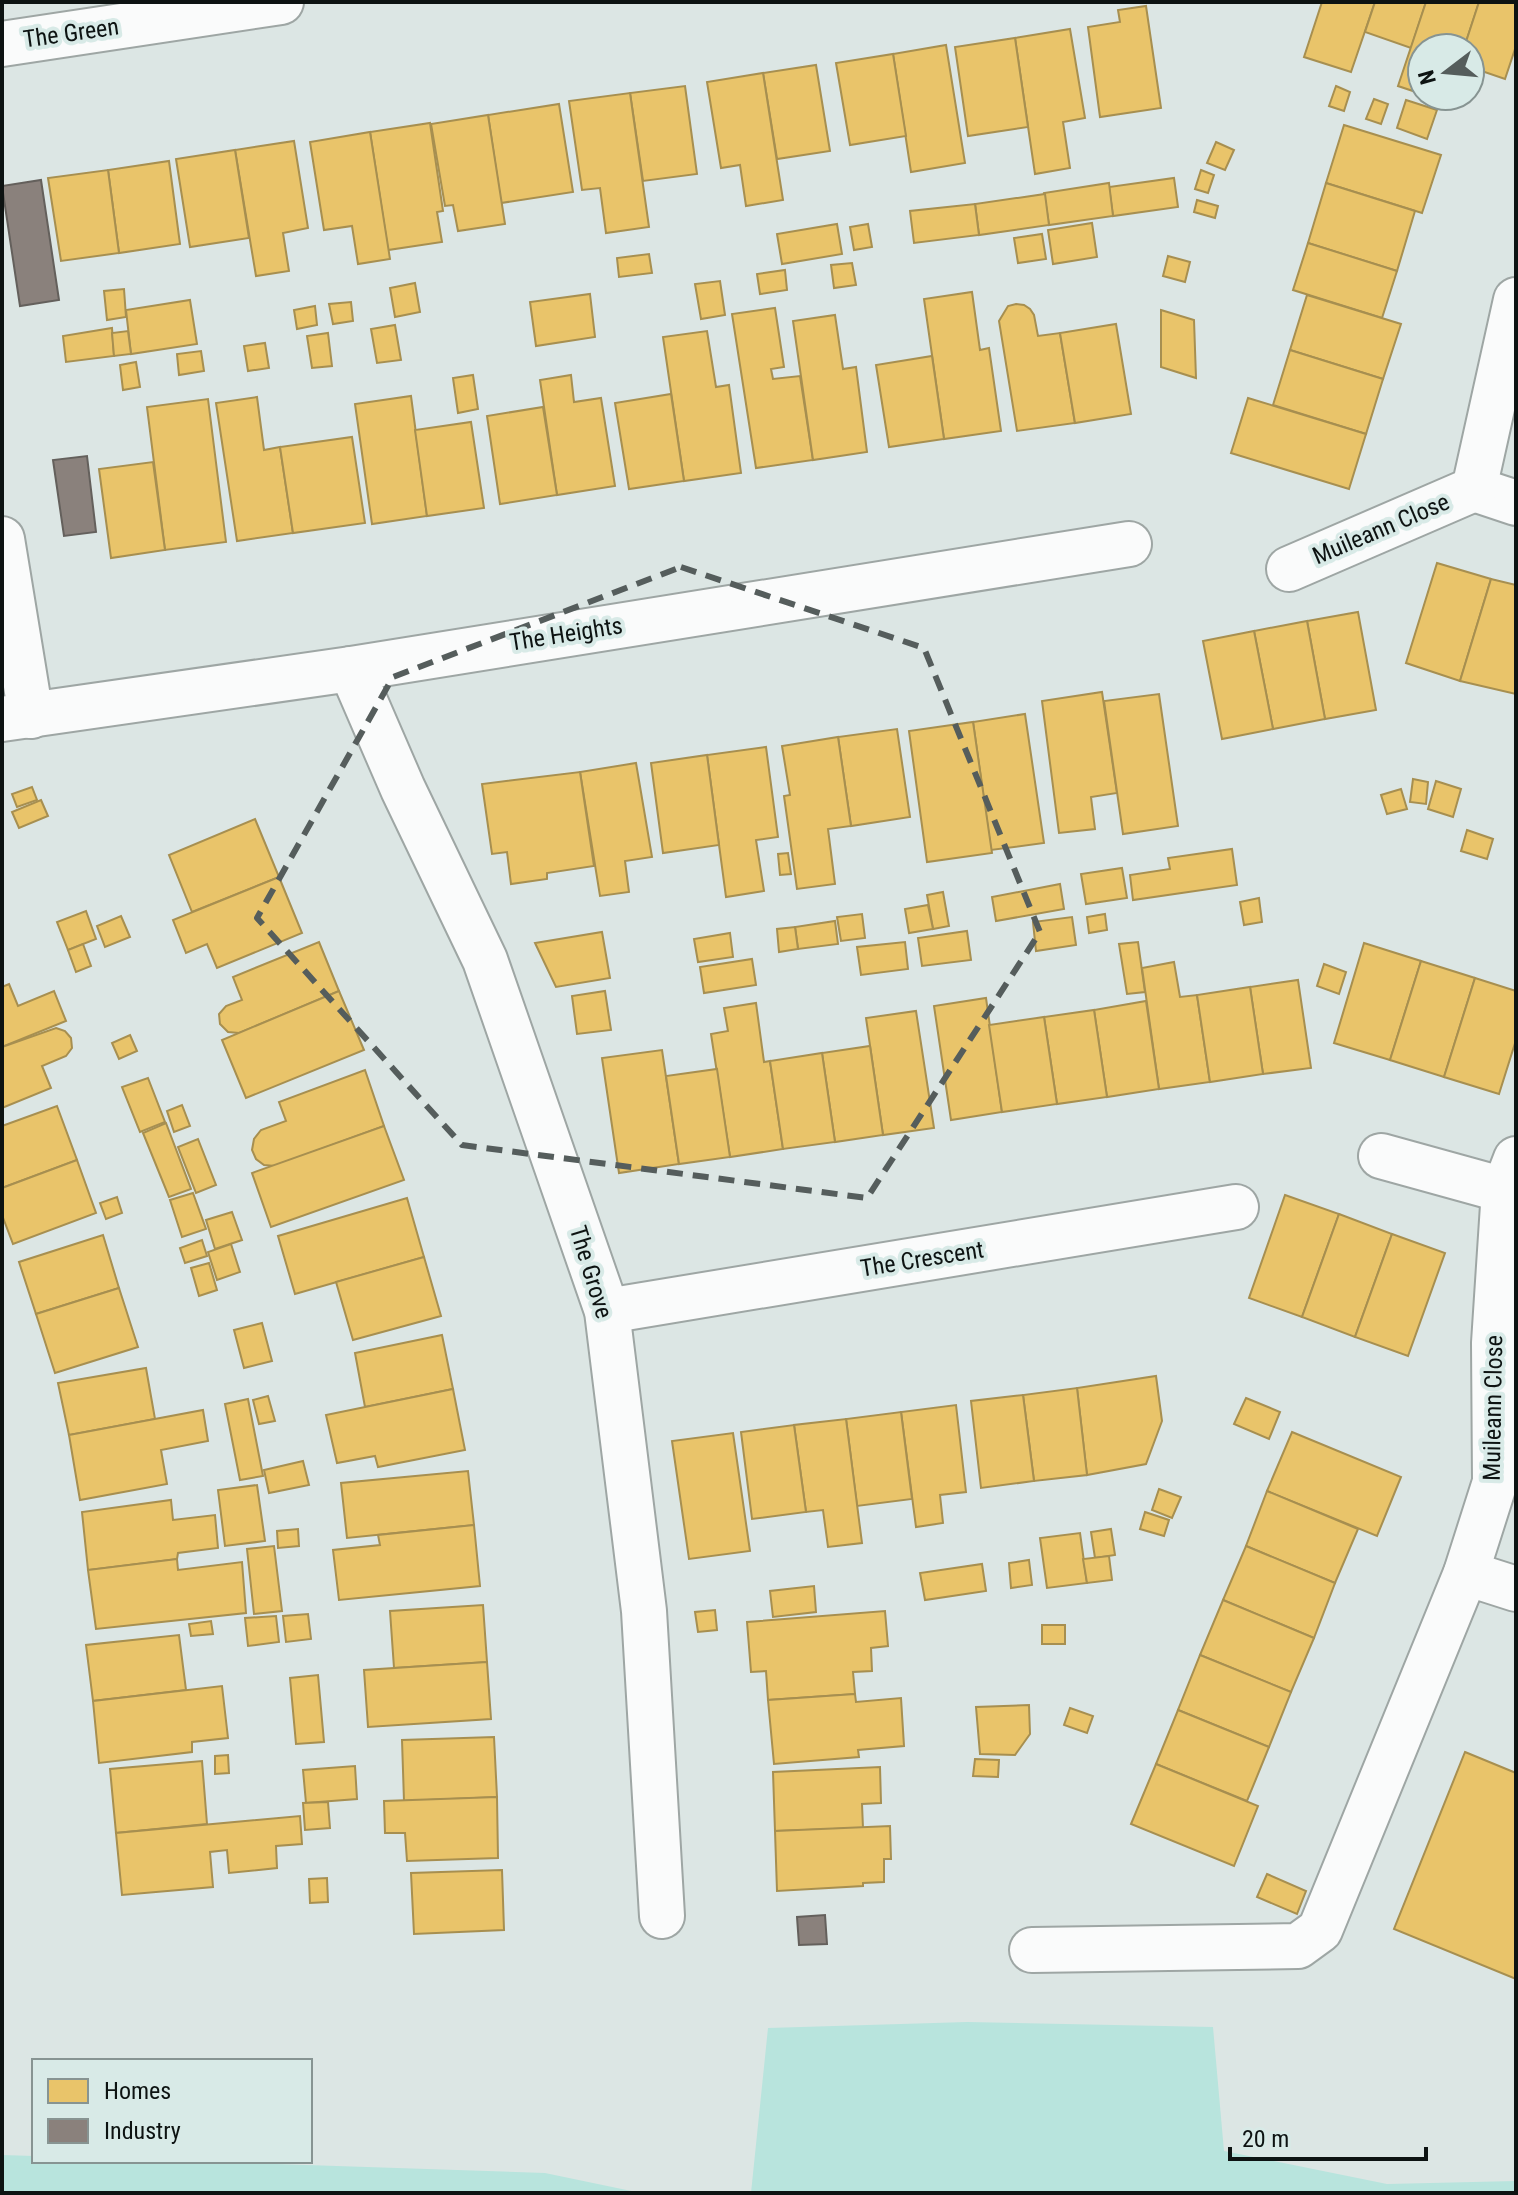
<svg xmlns="http://www.w3.org/2000/svg" width="1518" height="2195" font-family="'Roboto Condensed',sans-serif">
<style>
.green{fill:#b8e4dd}
.homes{fill:#e9c46a;stroke:#a78f50;stroke-width:2}
.industry{fill:#8a817c;stroke:#64605c;stroke-width:2}
.lines{fill:none;stroke-linecap:round;stroke-linejoin:round}
.minor-casing{stroke:#9ea6a4;stroke-width:48}
.minor{stroke:#fafbfb;stroke-width:44}
.marked{fill:none;stroke:#555d5c;stroke-width:6;stroke-dasharray:16 10;stroke-linejoin:round}
.labels{text-anchor:middle;dominant-baseline:central;stroke-width:8;stroke-linejoin:round;paint-order:stroke}
.street-label{font-size:24px;fill:#0d1312;stroke:#d8eae7}
</style>
<rect width="100%" height="100%" fill="#dce6e4"/>
<g class="green">
<polygon points="967,2022 1213,2027 1224,2151 1387,2184 1516,2181 1516,2193 751,2193 768,2028"/>
<polygon points="2,2155 34,2156 34,2161 185,2161 545,2173 641,2193 2,2193"/>
</g>
<g class="homes">
<polygon points="1322,2 1375,2 1351,72 1304,57"/>
<polygon points="1375,2 1426,2 1411,48 1365,32"/>
<polygon points="1426,2 1479,2 1464,48 1422,48 1422,94 1398,86"/>
<polygon points="1479,2 1516,2 1516,46 1505,79 1470,67 1470,48 1464,48"/>
<polygon points="1146,6 1161,108 1100,117 1088,27 1120,22 1118,10"/>
<polygon points="1070,29 1085,118 1063,122 1070,168 1035,174 1015,38"/>
<polygon points="1015,38 1028,127 968,136 955,47"/>
<polygon points="946,45 965,163 911,172 893,54"/>
<polygon points="893,54 906,136 850,145 836,63"/>
<polygon points="816,65 830,151 777,159 763,73"/>
<polygon points="763,73 783,200 746,206 740,165 721,168 707,82"/>
<polygon points="685,86 697,174 643,181 630,93"/>
<polygon points="1336,86 1350,92 1344,111 1329,106"/>
<polygon points="630,93 649,227 606,233 600,188 582,190 569,101"/>
<polygon points="1374,99 1388,104 1381,124 1366,119"/>
<polygon points="1406,100 1437,110 1427,139 1397,128"/>
<polygon points="559,104 573,192 501,203 488,115"/>
<polygon points="488,115 505,224 458,231 453,205 445,206 431,124"/>
<polygon points="430,123 443,211 437,212 442,242 388,250 370,132"/>
<polygon points="1344,125 1441,155 1422,213 1326,183"/>
<polygon points="370,132 390,259 358,264 352,226 324,230 310,142"/>
<polygon points="294,141 308,228 283,233 289,271 256,276 235,150"/>
<polygon points="1216,142 1234,150 1225,170 1207,163"/>
<polygon points="235,150 249,238 190,247 176,159"/>
<polygon points="169,161 180,244 119,253 108,170"/>
<polygon points="108,170 119,253 61,261 48,178"/>
<polygon points="1201,170 1214,175 1208,193 1195,189"/>
<polygon points="1174,178 1178,207 1113,216 1109,187"/>
<polygon points="1109,183 1113,216 1049,225 1044,193"/>
<polygon points="1326,183 1415,211 1397,271 1308,243"/>
<polygon points="1045,194 1049,225 979,235 975,204"/>
<polygon points="1197,200 1218,206 1215,218 1194,212"/>
<polygon points="975,204 979,235 914,243 910,211"/>
<polygon points="1092,223 1097,257 1053,264 1048,230"/>
<polygon points="837,224 842,254 782,264 777,234"/>
<polygon points="868,224 872,247 854,250 850,227"/>
<polygon points="1042,234 1046,259 1018,263 1014,238"/>
<polygon points="1308,243 1397,271 1382,318 1293,290"/>
<polygon points="649,254 652,273 619,277 617,258"/>
<polygon points="1168,256 1190,262 1185,282 1163,276"/>
<polygon points="852,263 856,285 834,288 831,265"/>
<polygon points="785,270 787,290 760,294 757,274"/>
<polygon points="720,281 725,315 701,319 695,284"/>
<polygon points="415,283 420,312 395,317 390,288"/>
<polygon points="124,289 126,317 107,320 104,291"/>
<polygon points="972,292 980,350 989,348 1001,431 944,439 924,299"/>
<polygon points="590,294 595,337 536,346 530,302"/>
<polygon points="1307,295 1401,324 1383,379 1290,350"/>
<polygon points="190,300 197,344 131,354 126,310"/>
<polygon points="351,302 353,321 333,324 329,304"/>
<polygon points="1016,304 1024,305 1030,309 1034,315 1038,336 1060,333 1075,423 1017,431 999,321 1008,306"/>
<polygon points="315,306 317,325 297,329 294,310"/>
<polygon points="775,308 784,367 771,369 773,379 800,376 813,460 756,468 732,314"/>
<polygon points="1161,310 1194,320 1196,378 1161,367"/>
<polygon points="835,315 843,369 856,367 867,452 813,460 793,321"/>
<polygon points="1116,324 1131,414 1075,423 1060,333"/>
<polygon points="395,325 401,360 377,363 371,329"/>
<polygon points="112,328 114,356 66,362 63,336"/>
<polygon points="128,331 131,354 114,356 112,333"/>
<polygon points="707,331 716,387 729,385 741,473 684,481 663,337"/>
<polygon points="328,333 332,366 312,368 307,336"/>
<polygon points="265,343 269,368 248,371 244,346"/>
<polygon points="1290,350 1383,379 1366,434 1273,405"/>
<polygon points="201,351 204,371 179,375 177,354"/>
<polygon points="932,356 944,439 889,447 876,365"/>
<polygon points="136,362 140,387 123,390 120,365"/>
<polygon points="473,375 478,409 458,413 453,378"/>
<polygon points="571,375 574,402 601,398 615,486 557,495 540,380"/>
<polygon points="671,394 684,481 629,489 615,403"/>
<polygon points="411,396 427,516 372,524 355,404"/>
<polygon points="257,397 264,450 280,447 293,533 237,541 216,403"/>
<polygon points="1248,398 1366,434 1349,489 1231,453"/>
<polygon points="208,399 226,542 165,550 147,407"/>
<polygon points="543,407 557,495 500,504 487,416"/>
<polygon points="471,422 484,508 427,516 415,430"/>
<polygon points="352,437 365,523 293,533 280,447"/>
<polygon points="153,462 165,550 111,558 99,469"/>
<polygon points="1437,563 1491,579 1460,681 1406,663"/>
<polygon points="1491,579 1516,585 1516,694 1460,681"/>
<polygon points="1358,612 1376,710 1325,719 1307,621"/>
<polygon points="1307,621 1325,719 1273,729 1254,631"/>
<polygon points="1254,631 1273,729 1222,739 1203,641"/>
<polygon points="1102,692 1117,793 1091,797 1095,829 1059,833 1042,701"/>
<polygon points="1159,694 1178,826 1123,834 1104,701"/>
<polygon points="1025,714 1044,843 991,850 973,722"/>
<polygon points="973,722 992,853 927,862 909,731"/>
<polygon points="897,729 910,817 851,826 838,737"/>
<polygon points="838,737 851,826 828,829 835,884 797,889 784,796 790,795 782,746"/>
<polygon points="766,747 778,837 756,840 764,891 726,897 707,755"/>
<polygon points="707,755 719,845 663,853 651,763"/>
<polygon points="636,763 652,857 625,861 629,892 600,896 580,772"/>
<polygon points="580,772 594,866 547,873 547,879 511,884 507,852 492,854 482,784"/>
<polygon points="1413,779 1428,782 1426,804 1410,802"/>
<polygon points="1436,781 1461,789 1453,817 1428,809"/>
<polygon points="32,787 37,800 17,807 12,794"/>
<polygon points="1401,789 1407,809 1387,814 1381,795"/>
<polygon points="41,800 48,816 19,828 12,812"/>
<polygon points="255,819 279,877 192,912 169,855"/>
<polygon points="1467,830 1493,839 1487,859 1461,851"/>
<polygon points="1232,849 1237,885 1133,900 1130,875 1170,869 1168,858"/>
<polygon points="788,853 791,874 780,875 778,854"/>
<polygon points="1122,868 1127,898 1086,904 1081,874"/>
<polygon points="279,877 302,933 217,968 207,944 186,953 173,920"/>
<polygon points="1060,884 1064,909 996,921 992,897"/>
<polygon points="943,892 949,926 933,929 927,895"/>
<polygon points="1259,898 1262,922 1244,925 1240,902"/>
<polygon points="928,905 933,929 909,933 905,909"/>
<polygon points="86,911 96,939 68,950 57,922"/>
<polygon points="862,914 865,938 841,941 837,917"/>
<polygon points="1105,914 1107,930 1089,933 1087,917"/>
<polygon points="121,916 130,937 105,947 97,926"/>
<polygon points="1072,917 1076,945 1036,951 1033,922"/>
<polygon points="835,921 838,944 798,949 795,927"/>
<polygon points="795,927 798,949 779,952 777,929"/>
<polygon points="967,931 971,960 922,966 918,938"/>
<polygon points="602,932 610,978 556,987 535,943"/>
<polygon points="730,933 733,957 698,962 694,939"/>
<polygon points="319,942 339,991 239,1033 228,1032 220,1024 219,1014 226,1006 242,1000 233,977"/>
<polygon points="905,942 908,969 861,975 857,947"/>
<polygon points="1138,942 1145,992 1127,994 1119,944"/>
<polygon points="1364,943 1421,961 1390,1060 1334,1043"/>
<polygon points="83,944 91,966 76,972 68,950"/>
<polygon points="752,959 756,985 704,993 700,967"/>
<polygon points="1421,961 1475,978 1444,1077 1390,1060"/>
<polygon points="1174,962 1180,997 1197,995 1210,1082 1159,1089 1142,968"/>
<polygon points="1324,964 1346,972 1339,994 1317,986"/>
<polygon points="1475,978 1516,991 1516,1040 1499,1094 1444,1077"/>
<polygon points="1298,980 1311,1068 1263,1074 1250,987"/>
<polygon points="9,984 18,1006 54,991 66,1021 2,1047 2,987"/>
<polygon points="1250,987 1263,1074 1210,1082 1197,995"/>
<polygon points="339,991 364,1050 246,1098 222,1040"/>
<polygon points="605,991 611,1030 577,1034 572,996"/>
<polygon points="986,998 1002,1112 951,1120 934,1006"/>
<polygon points="1146,1001 1159,1089 1107,1097 1094,1010"/>
<polygon points="756,1003 764,1062 770,1061 783,1149 730,1157 711,1034 728,1031 724,1008"/>
<polygon points="1094,1010 1107,1097 1057,1104 1044,1017"/>
<polygon points="916,1011 934,1128 883,1135 866,1018"/>
<polygon points="1044,1017 1057,1104 1002,1112 989,1025"/>
<polygon points="56,1028 65,1031 71,1038 72,1048 66,1056 42,1066 51,1088 2,1108 2,1047"/>
<polygon points="130,1035 137,1051 119,1059 112,1043"/>
<polygon points="870,1046 883,1135 835,1142 822,1053"/>
<polygon points="662,1050 679,1164 619,1173 602,1058"/>
<polygon points="822,1053 835,1142 783,1149 770,1061"/>
<polygon points="717,1069 730,1157 679,1164 666,1076"/>
<polygon points="365,1070 384,1126 275,1166 264,1165 256,1159 252,1150 254,1139 261,1130 286,1121 279,1102"/>
<polygon points="148,1078 165,1122 140,1132 122,1087"/>
<polygon points="182,1105 190,1126 174,1132 167,1111"/>
<polygon points="57,1106 77,1160 2,1188 2,1126"/>
<polygon points="166,1123 191,1189 169,1197 143,1133"/>
<polygon points="384,1126 404,1180 271,1227 252,1173"/>
<polygon points="198,1139 216,1185 196,1193 178,1147"/>
<polygon points="77,1160 96,1213 13,1244 2,1215 2,1188"/>
<polygon points="193,1193 206,1229 182,1237 170,1200"/>
<polygon points="1285,1195 1339,1214 1302,1317 1249,1298"/>
<polygon points="117,1197 122,1213 106,1219 100,1203"/>
<polygon points="407,1198 424,1257 295,1294 278,1236"/>
<polygon points="232,1212 242,1240 215,1249 206,1220"/>
<polygon points="1339,1214 1392,1234 1355,1337 1302,1317"/>
<polygon points="1392,1234 1445,1253 1408,1356 1355,1337"/>
<polygon points="103,1235 119,1288 36,1314 19,1262"/>
<polygon points="202,1240 207,1256 185,1263 180,1248"/>
<polygon points="231,1244 240,1272 217,1280 208,1252"/>
<polygon points="424,1257 441,1316 353,1340 336,1282"/>
<polygon points="209,1263 217,1290 199,1296 191,1268"/>
<polygon points="119,1288 138,1347 55,1373 36,1314"/>
<polygon points="262,1323 272,1361 244,1368 234,1330"/>
<polygon points="442,1335 453,1389 365,1407 355,1353"/>
<polygon points="146,1368 155,1419 69,1435 58,1383"/>
<polygon points="1156,1376 1162,1421 1146,1464 1087,1475 1077,1388"/>
<polygon points="1077,1388 1087,1475 1034,1481 1023,1395"/>
<polygon points="453,1389 465,1450 378,1467 375,1456 337,1463 326,1415"/>
<polygon points="1023,1395 1034,1481 981,1488 971,1401"/>
<polygon points="268,1396 275,1421 259,1424 253,1400"/>
<polygon points="1246,1398 1280,1412 1269,1439 1234,1424"/>
<polygon points="248,1399 263,1476 240,1480 225,1404"/>
<polygon points="956,1405 966,1492 940,1495 943,1523 916,1527 901,1412"/>
<polygon points="203,1410 208,1441 161,1450 167,1484 80,1500 69,1435"/>
<polygon points="901,1412 912,1499 857,1506 846,1419"/>
<polygon points="846,1419 862,1543 828,1547 823,1510 806,1512 794,1425"/>
<polygon points="794,1425 806,1512 752,1519 741,1432"/>
<polygon points="1292,1432 1401,1477 1377,1536 1267,1491"/>
<polygon points="733,1433 750,1551 689,1559 672,1441"/>
<polygon points="303,1461 309,1485 269,1493 264,1470"/>
<polygon points="468,1471 474,1525 347,1538 341,1483"/>
<polygon points="257,1485 265,1541 225,1546 218,1490"/>
<polygon points="1159,1489 1181,1497 1172,1518 1152,1510"/>
<polygon points="1267,1491 1358,1529 1335,1583 1246,1546"/>
<polygon points="171,1500 173,1520 215,1515 218,1548 178,1553 177,1559 88,1570 82,1512"/>
<polygon points="1145,1512 1169,1520 1164,1536 1140,1529"/>
<polygon points="474,1525 480,1586 339,1600 333,1550 380,1545 378,1535"/>
<polygon points="298,1529 299,1546 278,1548 277,1531"/>
<polygon points="1111,1529 1115,1555 1095,1558 1091,1532"/>
<polygon points="1080,1533 1087,1583 1047,1588 1040,1538"/>
<polygon points="274,1546 282,1611 254,1614 247,1549"/>
<polygon points="1246,1546 1335,1583 1314,1638 1223,1600"/>
<polygon points="1109,1556 1112,1580 1087,1583 1083,1559"/>
<polygon points="177,1559 178,1570 242,1562 246,1613 96,1629 88,1570"/>
<polygon points="1029,1560 1032,1585 1011,1588 1009,1563"/>
<polygon points="982,1564 986,1591 925,1600 920,1573"/>
<polygon points="814,1586 816,1612 773,1617 770,1591"/>
<polygon points="1223,1600 1314,1638 1291,1692 1200,1655"/>
<polygon points="483,1605 487,1662 394,1668 390,1611"/>
<polygon points="715,1610 717,1630 698,1632 695,1612"/>
<polygon points="885,1611 888,1646 871,1648 872,1671 853,1672 855,1694 768,1700 766,1671 751,1672 747,1622"/>
<polygon points="308,1614 311,1639 286,1642 283,1616"/>
<polygon points="276,1616 279,1642 248,1646 245,1618"/>
<polygon points="211,1621 213,1634 191,1636 189,1624"/>
<rect x="1042" y="1625" width="23" height="19"/>
<polygon points="179,1635 186,1690 93,1701 86,1645"/>
<polygon points="1200,1655 1291,1692 1269,1747 1178,1710"/>
<polygon points="487,1662 491,1719 368,1727 364,1670"/>
<polygon points="318,1675 324,1742 296,1744 290,1678"/>
<polygon points="222,1686 228,1738 192,1742 192,1752 99,1763 93,1701"/>
<polygon points="855,1694 856,1702 901,1698 904,1746 858,1750 859,1757 774,1764 768,1700"/>
<polygon points="1029,1705 1030,1734 1015,1755 980,1754 976,1707"/>
<polygon points="1070,1708 1093,1716 1087,1733 1064,1725"/>
<polygon points="1178,1710 1269,1747 1247,1801 1156,1764"/>
<polygon points="494,1737 497,1797 404,1801 402,1740"/>
<polygon points="1465,1752 1516,1773 1516,1979 1394,1929"/>
<polygon points="228,1755 229,1773 215,1774 215,1756"/>
<polygon points="975,1759 999,1760 998,1777 973,1776"/>
<polygon points="202,1761 207,1824 116,1833 110,1769"/>
<polygon points="1156,1764 1258,1806 1234,1866 1131,1824"/>
<polygon points="355,1766 357,1799 306,1803 303,1770"/>
<polygon points="880,1767 881,1803 862,1804 863,1828 775,1831 773,1772"/>
<polygon points="497,1797 498,1858 407,1861 405,1833 385,1833 384,1801"/>
<polygon points="328,1802 330,1828 305,1830 303,1803"/>
<polygon points="300,1816 302,1844 276,1846 277,1868 229,1873 227,1850 210,1852 213,1887 122,1895 116,1833"/>
<polygon points="890,1826 891,1859 884,1859 884,1882 863,1883 863,1886 777,1891 775,1831"/>
<polygon points="502,1870 504,1930 414,1934 411,1873"/>
<polygon points="1267,1874 1306,1891 1297,1914 1257,1897"/>
<polygon points="327,1878 328,1902 310,1903 309,1879"/>
</g>
<g class="industry">
<polygon points="41,180 59,300 20,306 2,186"/>
<polygon points="87,456 96,532 64,536 53,460"/>
<polygon points="825,1915 827,1944 799,1945 797,1917"/>
</g>
<g class="lines">
<g class="minor-casing">
<g id="minor">
<polyline points="2,44 281,2"/>
<polyline points="1474,489 1516,503"/>
<polyline points="2,539 31,716"/>
<polyline points="1289,569 1474,489 1516,300"/>
<polyline points="351,669 403,789 485,960 607,1311 644,1611 662,1916"/>
<polyline points="2,719 351,669 1129,544"/>
<polyline points="1381,1156 1504,1190"/>
<polyline points="607,1311 1236,1207"/>
<polyline points="1466,1573 1516,1589"/>
<polyline points="1032,1950 1298,1946 1320,1930 1466,1573 1495,1482 1494,1343 1504,1190 1516,1159"/>
</g>
</g>
<use href="#minor" class="minor"/>
</g>
<path class="marked" d="M 681,567 L 924,648 L 1040,932 L 867,1198 L 462,1145 L 257,918 L 393,677 Z"/>
<g class="labels">
<g class="street-label">
<text transform="translate(71 33) rotate(-8)">The Green</text>
<text transform="translate(1381 529) rotate(-23)">Muileann Close</text>
<text transform="translate(566 634) rotate(-9)">The Heights</text>
<text transform="translate(922 1259) rotate(-9)">The Crescent</text>
<text transform="translate(591 1272) rotate(73)">The Grove</text>
<text transform="translate(1493 1408) rotate(-89)">Muileann Close</text>
</g>
</g>
<rect width="1518" height="2195" fill="none" stroke="#0d1312" stroke-width="8"/>
<rect x="32" y="2059" width="280" height="104" fill="#d8eae7" stroke="#879492" stroke-width="2"/>
<rect x="48" y="2079" width="40" height="24" fill="#e9c46a" stroke="#879492" stroke-width="2"/>
<text x="104" y="2099" font-size="24" fill="#0d1312">Homes</text>
<rect x="48" y="2119" width="40" height="24" fill="#8a817c" stroke="#879492" stroke-width="2"/>
<text x="104" y="2139" font-size="24" fill="#0d1312">Industry</text>
<g transform="translate(1446 72) rotate(254)"><circle r="38" fill="#d8eae7" stroke="#879492" stroke-width="2"/>
<path d="M0-6L14 30L0 20L-14 30Z" fill="#555d5c"/>
<text y="-12" font-size="22" font-weight="bold" text-anchor="middle" fill="#0d1312">N</text>
</g>
<path d="M1230 2147v12h196v-12" fill="none" stroke="#0d1312" stroke-width="4"/>
<text x="1242" y="2147" font-size="24" fill="#0d1312" stroke="#d8eae7" stroke-width="6" paint-order="stroke">20 m</text>
</svg>
